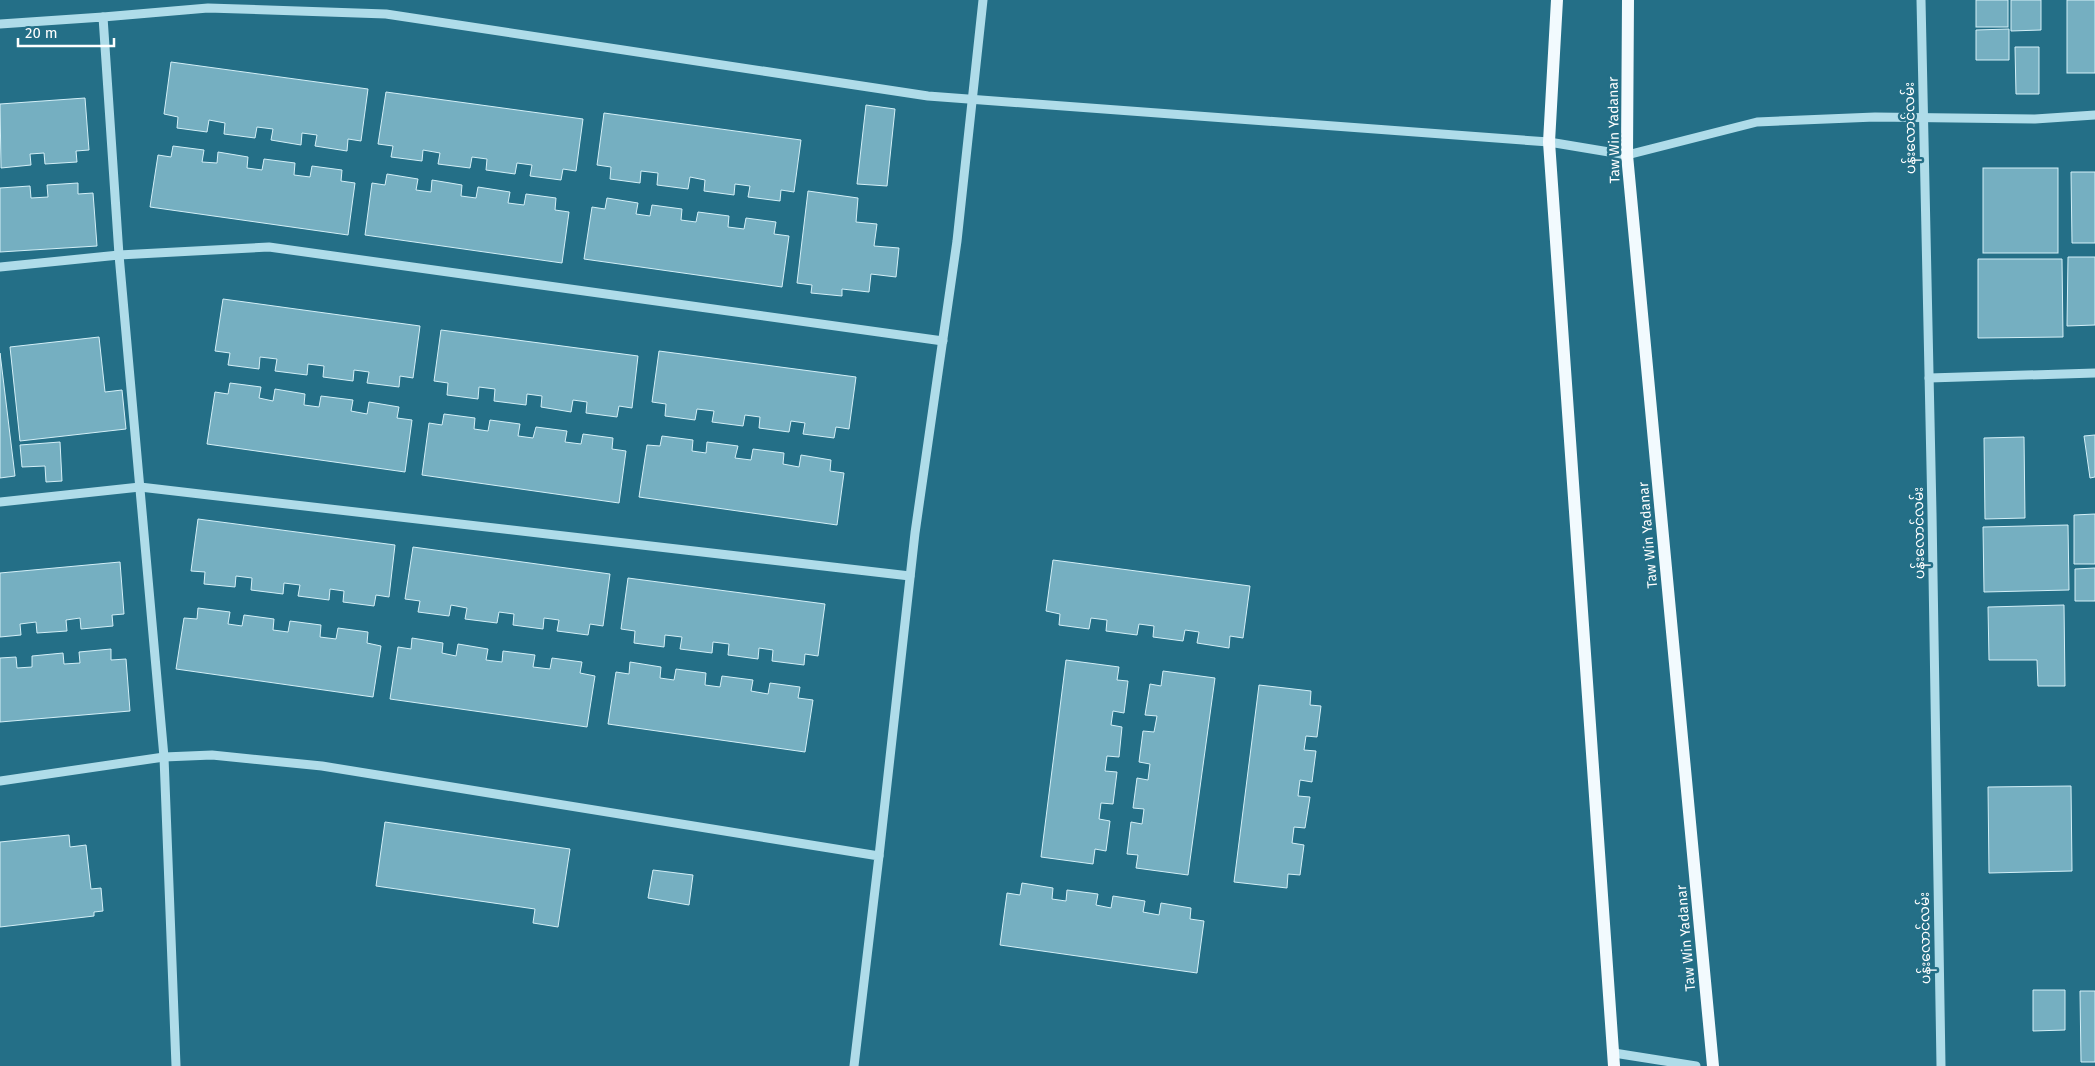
<svg xmlns="http://www.w3.org/2000/svg" width="2095" height="1066" font-family="'Fira Sans','Noto Sans Myanmar',sans-serif">
<style>
.building{fill:#75afc1;stroke:#d3eff7}
.lines{fill:none;stroke-linecap:round;stroke-linejoin:round}
.minor{stroke:#afdce9;stroke-width:9}
.major{stroke:#f2fafe;stroke-width:12}
.labels{text-anchor:middle;dominant-baseline:central;stroke-width:5;stroke-linejoin:round;paint-order:stroke}
.street-label{font-size:14px;fill:#fff;stroke:#246f87}
</style>
<rect width="100%" height="100%" fill="#246f87"/>
<g class="building">
<rect x="1976" y="0" width="32" height="27"/>
<polygon points="2011,0 2041,0 2041,30 2011,31"/>
<rect x="2067" y="0" width="28" height="73"/>
<polygon points="2009,29 2009,60 1976,60 1976,30"/>
<polygon points="2015,47 2039,47 2039,94 2016,94"/>
<polygon points="171,62 368,89 361,141 348,139 347,151 315,146 317,135 302,133 301,145 271,140 273,129 257,127 255,138 224,134 225,123 209,120 207,132 177,128 178,117 164,114"/>
<polygon points="386,92 583,119 576,171 563,169 561,180 530,176 532,165 517,163 515,174 486,170 487,159 472,157 470,168 438,164 440,153 423,150 422,161 391,157 393,146 378,144"/>
<polygon points="85,98 89,150 76,151 77,162 45,164 44,153 30,154 31,165 1,168 0,104"/>
<polygon points="866,105 895,109 887,186 857,184"/>
<polygon points="604,113 801,140 794,192 781,190 780,201 748,197 750,186 735,184 734,195 704,191 705,180 690,177 688,189 657,185 658,173 641,171 640,183 610,179 611,167 597,165"/>
<polygon points="173,146 204,150 202,162 217,163 218,152 248,157 247,168 262,170 264,159 295,163 294,175 310,177 312,166 342,170 341,181 355,183 348,235 150,207 158,155 171,157"/>
<rect x="1983" y="168" width="75" height="85"/>
<polygon points="2071,172 2095,172 2095,243 2072,243"/>
<polygon points="387,174 418,179 416,190 431,192 432,180 462,185 461,196 476,198 478,187 510,192 508,203 524,205 526,194 556,198 555,210 569,212 562,263 365,235 372,183 385,185"/>
<polygon points="78,183 78,194 93,193 97,246 0,252 0,188 30,186 31,198 48,197 47,185"/>
<polygon points="808,191 858,198 856,222 877,224 874,246 899,248 896,277 871,274 869,292 842,289 842,296 811,293 812,285 797,283"/>
<polygon points="607,198 638,203 636,214 650,216 652,205 682,209 681,220 696,222 698,212 729,216 728,227 744,229 746,218 776,222 774,234 789,236 782,287 584,259 592,207 605,209"/>
<polygon points="2068,257 2095,257 2095,325 2067,326"/>
<polygon points="1978,259 2062,259 2063,337 1978,338"/>
<polygon points="223,299 420,326 413,378 400,376 399,387 367,383 369,372 354,370 353,381 323,377 324,366 308,364 307,375 275,371 277,359 260,357 259,369 228,365 230,353 215,351"/>
<polygon points="441,330 638,356 632,408 619,406 617,417 586,413 587,402 573,400 571,412 541,407 542,396 527,394 526,405 494,401 495,389 479,387 478,399 447,395 448,383 434,381"/>
<polygon points="99,337 105,392 122,390 126,429 20,441 10,347"/>
<polygon points="659,351 856,377 849,429 836,427 834,438 803,434 805,423 791,421 789,432 759,428 760,417 745,415 743,426 712,422 714,411 697,409 695,420 665,416 666,404 652,402"/>
<polygon points="0,353 15,476 0,478"/>
<polygon points="230,383 261,387 259,398 273,401 275,389 305,394 304,405 319,407 321,396 353,400 351,411 367,414 369,402 399,407 397,418 412,420 405,472 207,444 215,392 228,394"/>
<polygon points="444,414 475,418 474,429 488,431 490,420 520,424 518,436 533,438 536,427 567,431 565,442 581,444 583,434 613,438 612,449 626,451 619,503 422,475 429,423 442,425"/>
<polygon points="2095,435 2095,477 2090,478 2084,436"/>
<polygon points="662,436 693,440 692,451 706,453 707,442 738,446 735,458 751,460 753,449 784,453 783,464 799,467 801,455 831,460 830,471 844,473 837,525 639,497 647,445 660,446"/>
<polygon points="2024,437 2025,518 1985,519 1984,438"/>
<polygon points="60,442 62,481 46,482 45,466 22,467 20,445"/>
<polygon points="2095,514 2095,564 2074,564 2074,515"/>
<polygon points="198,519 395,545 389,597 376,595 374,606 343,602 344,591 330,589 329,600 298,596 300,585 284,583 283,594 251,590 252,578 236,576 235,587 204,584 205,572 191,571"/>
<polygon points="2068,525 2069,590 1984,592 1983,527"/>
<polygon points="413,547 610,574 603,626 590,624 588,635 557,631 559,620 544,618 543,629 513,625 514,614 499,612 497,623 465,619 467,608 451,605 449,616 418,612 420,601 405,599"/>
<polygon points="1053,560 1250,586 1243,638 1230,636 1229,648 1197,643 1199,632 1185,630 1183,641 1153,637 1154,626 1139,624 1137,635 1106,631 1107,620 1091,618 1089,629 1059,625 1060,614 1046,611"/>
<polygon points="120,562 124,614 112,615 113,626 81,629 80,618 66,620 67,631 37,633 36,622 20,624 21,635 0,637 0,573"/>
<polygon points="2095,568 2095,601 2075,601 2075,569"/>
<polygon points="628,578 825,604 818,656 805,654 804,665 772,661 773,650 759,648 758,659 728,655 729,644 713,642 712,653 680,649 682,637 665,635 664,647 634,643 635,631 621,629"/>
<polygon points="2064,605 2065,686 2038,686 2037,660 1989,660 1988,607"/>
<polygon points="198,608 230,612 228,624 242,626 244,615 274,619 273,630 288,632 290,621 321,625 320,637 336,639 338,628 368,632 367,643 381,646 373,697 176,669 184,618 197,619"/>
<polygon points="412,638 443,643 442,653 456,656 458,644 488,649 486,660 502,662 503,651 535,655 533,667 550,669 552,658 582,662 580,673 595,676 587,727 390,699 398,647 411,649"/>
<polygon points="111,649 111,660 126,659 130,711 0,722 0,658 16,657 17,668 32,667 32,656 63,653 64,664 80,663 79,652"/>
<polygon points="1066,660 1119,667 1117,680 1128,681 1124,713 1113,711 1111,725 1122,727 1119,757 1107,756 1105,771 1117,772 1113,804 1101,803 1099,819 1110,821 1106,851 1095,849 1093,864 1041,857"/>
<polygon points="630,662 661,667 660,678 674,680 676,669 706,673 705,685 720,687 722,676 753,680 751,691 768,694 770,683 800,687 798,698 813,700 805,752 608,724 616,672 629,674"/>
<polygon points="1163,671 1215,678 1188,875 1136,868 1138,855 1127,854 1131,822 1142,824 1144,809 1133,808 1137,778 1148,780 1150,764 1139,762 1143,731 1154,732 1157,716 1145,715 1150,684 1161,686"/>
<polygon points="1259,685 1311,691 1310,705 1321,706 1317,737 1306,736 1304,750 1316,751 1312,782 1300,780 1298,796 1310,797 1305,828 1294,827 1292,843 1304,845 1300,875 1288,874 1287,888 1234,882"/>
<polygon points="2071,786 2072,871 1989,873 1988,787"/>
<polygon points="385,822 570,849 558,927 533,923 535,909 376,886"/>
<polygon points="69,835 70,847 86,845 91,889 101,888 103,911 94,912 94,916 0,927 0,842"/>
<polygon points="653,870 693,875 689,905 648,898"/>
<polygon points="1022,883 1053,888 1052,899 1066,901 1067,890 1098,894 1096,905 1111,908 1113,896 1145,901 1143,912 1159,915 1161,903 1191,908 1190,919 1204,921 1197,973 1000,945 1007,893 1020,895"/>
<polygon points="2033,990 2065,990 2065,1030 2033,1031"/>
<polygon points="2080,991 2095,991 2095,1062 2081,1062"/>
</g>
<g class="lines">
<g class="minor">
<polyline points="1921,0 1932,513 1941,1066"/>
<polyline points="103,17 208,8 386,14 928,96 1549,142 1627,155 1757,122 1875,117 2035,119 2095,115"/>
<polyline points="0,24 103,17 119,255 164,757 176,1066"/>
<polyline points="0,267 119,255 269,247 943,341"/>
<polyline points="1929,378 2095,373"/>
<polyline points="0,502 140,487 910,576"/>
<polyline points="0,781 164,757 212,755 322,766 879,856 854,1066"/>
<polyline points="879,856 915,533 957,241 983,0"/>
<polyline points="1614,1053 1696,1066"/>
</g>
<g class="major">
<polyline points="1557,0 1549,142 1614,1066"/>
<polyline points="1628,0 1627,155 1713,1066"/>
</g>
</g>
<g class="labels">
<g class="street-label">
<text transform="translate(1910 128) rotate(-91)">ပန်းလောင်လမ်း</text>
<text transform="translate(1614 130) rotate(-91)">Taw Win Yadanar</text>
<text transform="translate(1919 533) rotate(-91)">ပန်းလောင်လမ်း</text>
<text transform="translate(1648 535) rotate(-95)">Taw Win Yadanar</text>
<text transform="translate(1686 938) rotate(-95)">Taw Win Yadanar</text>
<text transform="translate(1925 938) rotate(-91)">ပန်းလောင်လမ်း</text>
</g>
</g>
<path d="M18 38v8h96v-8" fill="none" stroke="#ffffff" stroke-width="2.5"/>
<text x="25" y="38" font-size="15" fill="#ffffff" stroke="#246f87" stroke-width="4" paint-order="stroke">20 m</text>
</svg>
